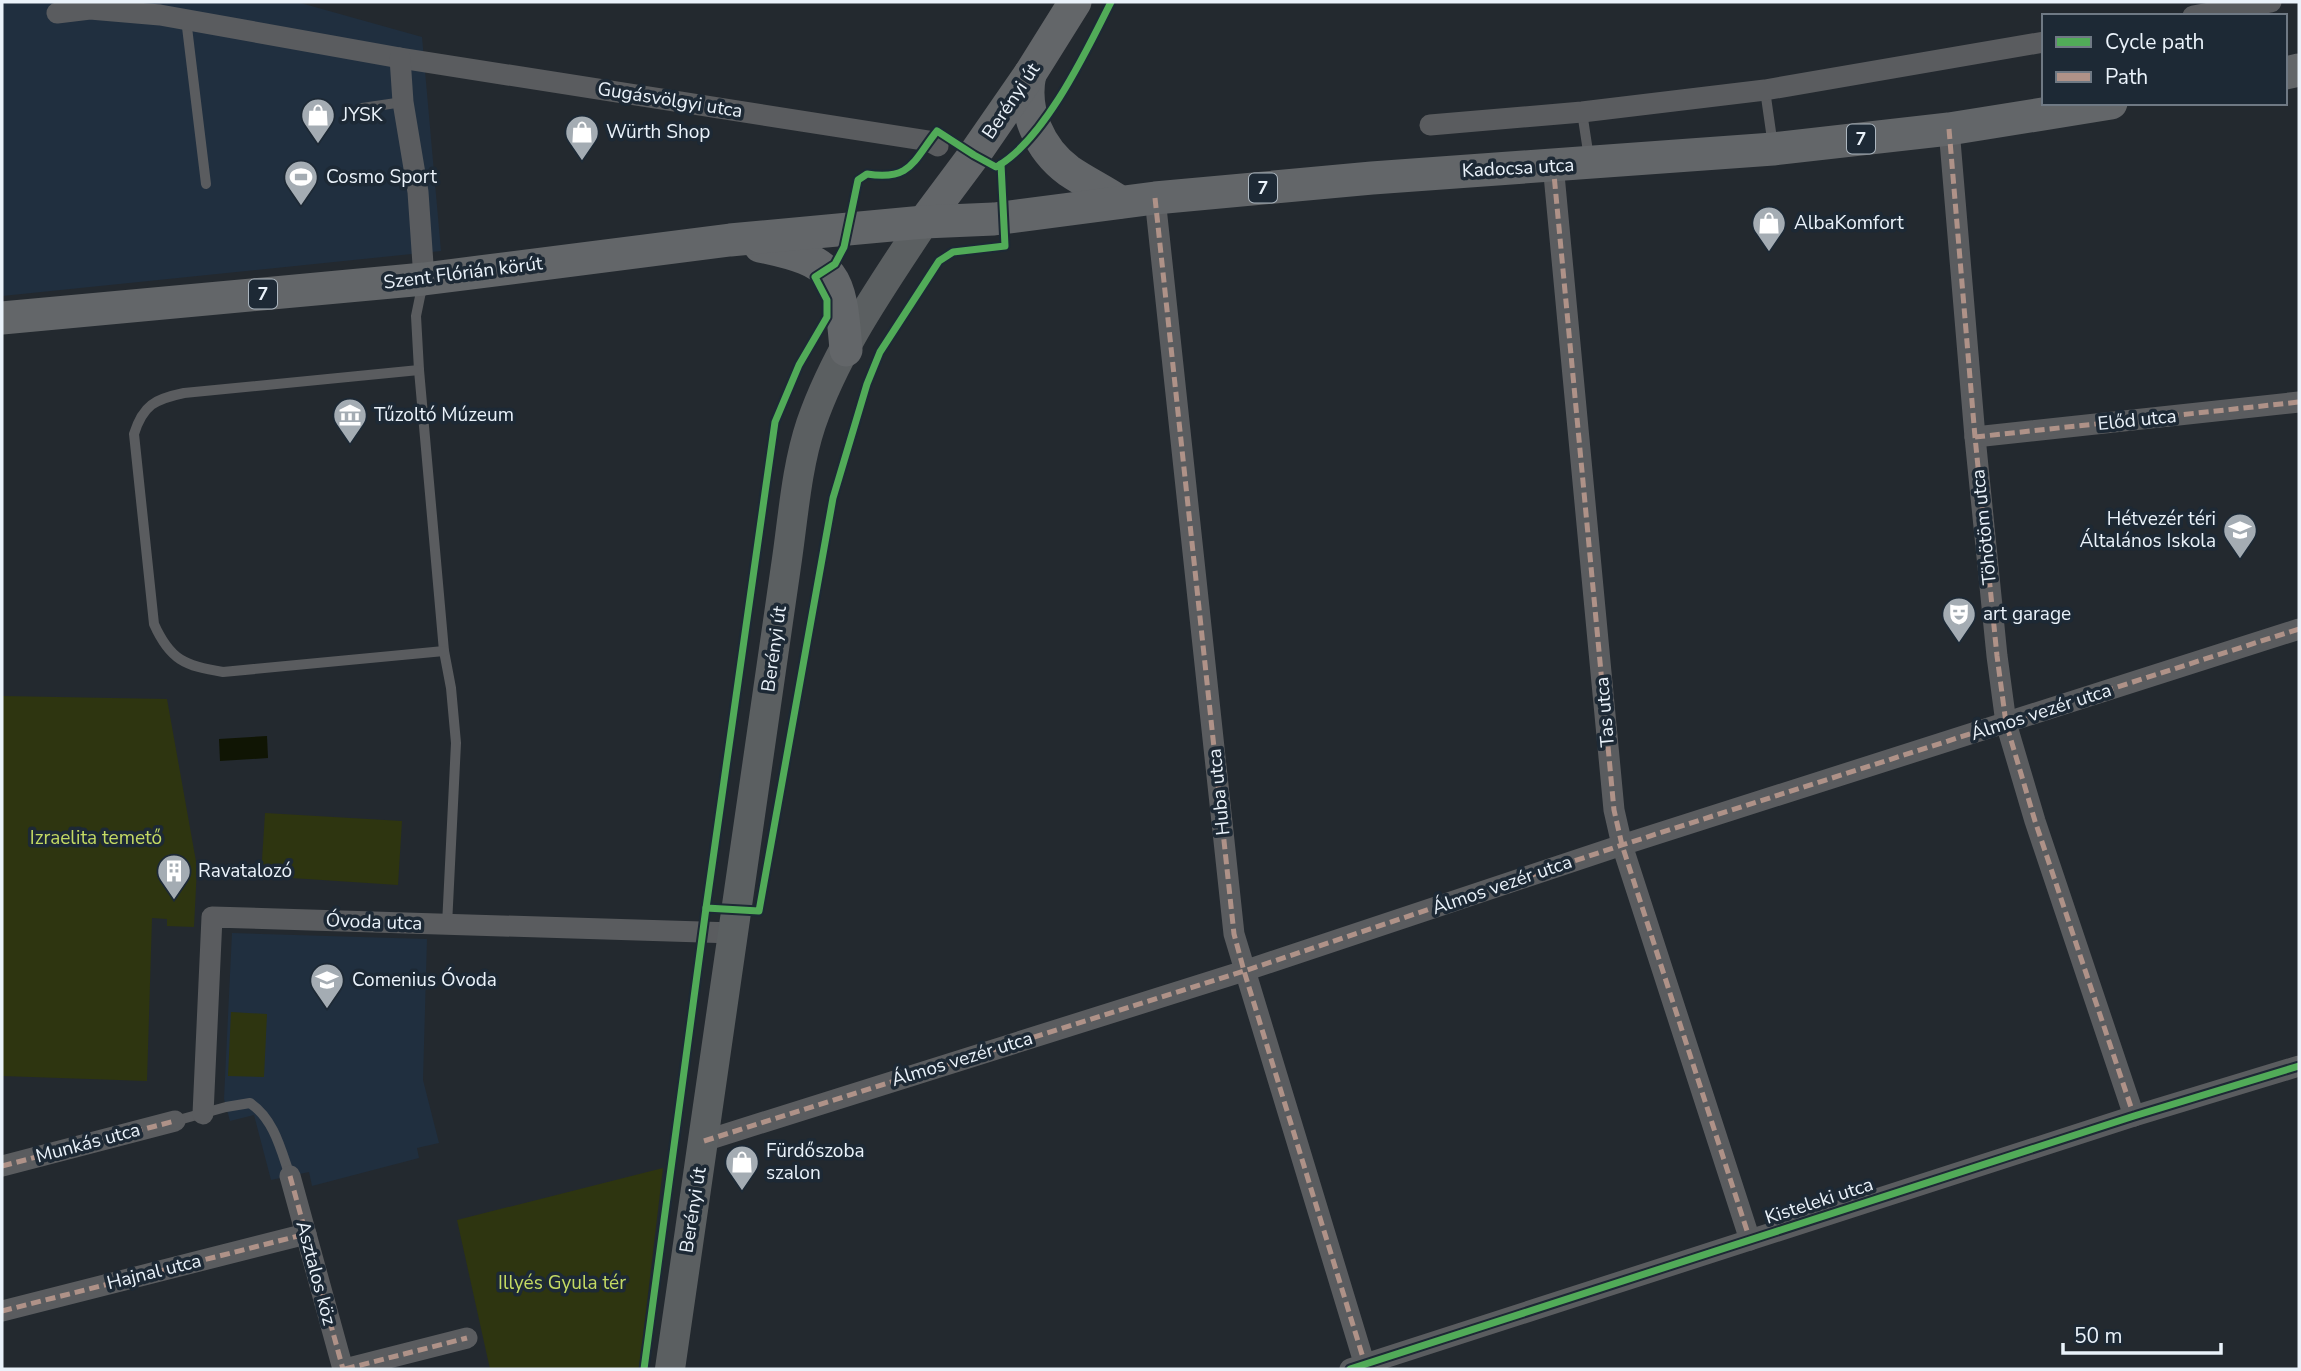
<svg xmlns="http://www.w3.org/2000/svg" width="2301" height="1371" font-family="'Nunito Sans',sans-serif">
<style>
.built{fill:#202f3f}
.green{fill:#2e3510}
.water{fill:#101504}
.lines{fill:none;stroke-linecap:round;stroke-linejoin:round}
.service{stroke:#5a5c5f;stroke-width:10}
.minor{stroke:#5a5c5f;stroke-width:21}
.secondary{stroke:#5b5f61;stroke-width:30}
.primary{stroke:#636669;stroke-width:33}
.quiet{stroke:#af9288;stroke-width:5;stroke-dasharray:10 5;stroke-linecap:butt}
.cycleway-casing{stroke:#1d2935;stroke-width:11}
.cycleway{stroke:#51ab58;stroke-width:7}
.labels{text-anchor:middle;dominant-baseline:central;stroke-width:7;stroke-linejoin:round;paint-order:stroke}
.shield{fill:#1d2935;stroke:#acb6bf;stroke-width:2}
.shield-label{font-size:18px;font-weight:bold;fill:#eaf2fa}
.street-label{font-size:19px;fill:#eaf2fa;stroke:#1d2935}
.poi-label{font-size:19px;fill:#eaf2fa;stroke:#1d2935;text-anchor:start}
.park-label{font-size:19px;fill:#c4da63;stroke:#1d2935}
</style>
<rect width="100%" height="100%" fill="#23292f"/>
<g class="built">
<polygon points="2,2 297,2 422,37 441,251 2,296"/>
<polygon points="232,933 427,939 423,1080 439,1143 417,1148 419,1158 312,1186 309,1172 271,1180 254,1115 230,1121 224,1099"/>
</g>
<g class="green">
<polygon points="2,696 167,699 197,867 194,927 167,926 167,919 152,918 147,1081 2,1076"/>
<polygon points="265,813 402,821 398,885 261,876"/>
<polygon points="231,1012 267,1014 264,1077 228,1076"/>
<polygon points="663,1168 639,1369 490,1369 457,1220"/>
</g>
<polygon class="water" points="267,736 268,758 220,761 219,739"/>
<g class="lines">
<g class="service">
<polyline points="186,19 206,184"/>
<polyline points="1765,90 1773,146"/>
<polyline points="362,108 403,102"/>
<polyline points="1582,112 1589,158"/>
<polyline points="423,282 416,316 419,370 444,651 451,688 456,743 447,925"/>
<path d="M 419,370 L 184,393 C 155,399 143,405 134,434 L 154,624 C 170,660 185,666 223,672 L 444,651"/>
<path d="M 175,1121 L 226,1107 L 250,1103 C 274,1119 281,1150 290,1176"/>
</g>
<g class="minor">
<polyline points="57,13 90,9 160,15 400,58 929,141 938,146"/>
<polyline points="2193,16 2271,2"/>
<polyline points="400,58 403,102 418,192 424,279"/>
<polyline points="1430,125 1582,112 1765,90 2044,42"/>
<polyline points="1949,129 1975,437 1997,656 2006,723 2035,821 2134,1116"/>
<polyline points="1553,164 1614,810 1622,845 1750,1240"/>
<polyline points="1155,198 1234,934 1366,1369"/>
<polyline points="1975,437 2299,402"/>
<polyline points="203,1114 212,917 734,933"/>
<polyline points="704,1141 1244,971 1622,845 2299,629"/>
<polyline points="2,1166 175,1121"/>
<polyline points="290,1176 343,1369"/>
<polyline points="2,1311 306,1234"/>
<polyline points="345,1369 467,1338"/>
<polyline points="1350,1369 2134,1116 2299,1066"/>
</g>
<path class="secondary" d="M 670,1369 L 786,566 C 793,520 796,469 811,424 C 836,351 882,286 924,222"/>
<g class="primary">
<polyline points="2285,73 2299,70"/>
<path d="M 1030,74 C 1022,110 1039,149 1069,171 C 1085,182 1104,191 1120,202"/>
<polyline points="924,222 974,155 1030,74 1075,2"/>
<path d="M 760,246 C 837,262 840,274 846,350"/>
<polyline points="2,318 424,279 730,240 924,222 994,219 1155,198 1372,178 1773,149 1949,129 2111,103"/>
</g>
<g class="quiet">
<polyline points="1949,129 1975,437 1997,656 2006,723 2035,821 2134,1116"/>
<polyline points="1553,164 1614,810 1622,845 1750,1240"/>
<polyline points="1155,198 1234,934 1244,971 1365,1364"/>
<polyline points="1975,437 2299,402"/>
<polyline points="704,1141 1244,971 1622,845 2299,629"/>
<polyline points="2,1166 175,1121"/>
<polyline points="290,1176 343,1369"/>
<polyline points="2,1311 306,1234"/>
<polyline points="345,1369 467,1338"/>
</g>
<g class="cycleway-casing">
<g id="cycleway">
<polyline points="706,908 759,911 833,498 867,384 880,352 939,261 953,252 1005,246 1001,164"/>
<path d="M 644,1369 L 706,908 L 775,422 L 799,365 L 827,317 L 827,300 L 815,277 L 835,264 L 844,247 L 858,180 L 867,174 C 911,181 913,161 937,131 L 974,155 L 996,167 C 1044,141 1087,50 1111,2"/>
<polyline points="1350,1369 2134,1116 2299,1066"/>
</g>
</g>
<use href="#cycleway" class="cycleway"/>
</g>
<defs>
<g id="shop-pin" transform="scale(1.75)"><path d="M0 17L-7.5 6A9.5 9.5 0 1 1 7.5 6Z" fill="#a4acb3" stroke="#1d2935"/><path d="M-5-2.5h2.3a2.7 3.5 0 0 1 5.4 0H5L5.5 6h-11ZM-1.5-2.5h3a1.5 2.3 0 0 0-3 0Z" fill="#fff"/></g>
<g id="stadium-pin" transform="scale(1.75)"><path d="M0 17L-7.5 6A9.5 9.5 0 1 1 7.5 6Z" fill="#a4acb3" stroke="#1d2935"/><path d="M0-5a6.5 5 0 1 0 0 10a6.5 5 0 1 0 0-10ZM-3.5-1.8h7v3.6h-7Z" fill="#fff"/></g>
<g id="museum-pin" transform="scale(1.75)"><path d="M0 17L-7.5 6A9.5 9.5 0 1 1 7.5 6Z" fill="#a4acb3" stroke="#1d2935"/><path d="M0-6L6-3V-2H-6V-3ZM-5-1h2V3h-2ZM-1-1h2V3h-2ZM3-1h2V3H3ZM-6 4H6V6H-6Z" fill="#fff"/></g>
<g id="school-pin" transform="scale(1.75)"><path d="M0 17L-7.5 6A9.5 9.5 0 1 1 7.5 6Z" fill="#a4acb3" stroke="#1d2935"/><path d="M0-5L7-2L0 1L-7-2ZM-4 1L0 2.5L4 1V4Q0 6-4 4Z" fill="#fff"/></g>
<g id="theatre-pin" transform="scale(1.75)"><path d="M0 17L-7.5 6A9.5 9.5 0 1 1 7.5 6Z" fill="#a4acb3" stroke="#1d2935"/><path d="M-5-5.5Q0-4 5-5.5V0Q5 5 0 6Q-5 5-5 0ZM-3.3-2.5H-1v1.5H-3.3ZM1-2.5H3.3v1.5H1ZM-2.8 1Q0 5.5 2.8 1Z" fill="#fff"/></g>
<g id="building-pin" transform="scale(1.75)"><path d="M0 17L-7.5 6A9.5 9.5 0 1 1 7.5 6Z" fill="#a4acb3" stroke="#1d2935"/><path d="M-4-6H4V6H1V3H-1V6H-4ZM-2.5-4.3h1.7v1.8h-1.7ZM.8-4.3h1.7v1.8H.8ZM-2.5-1h1.7V.8h-1.7ZM.8-1h1.7V.8H.8Z" fill="#fff"/></g>
</defs>
<g fill-rule="evenodd">
<use href="#shop-pin" x="318" y="115"/>
<use href="#shop-pin" x="582" y="132"/>
<use href="#stadium-pin" x="301" y="177"/>
<use href="#shop-pin" x="1769" y="223"/>
<use href="#museum-pin" x="350" y="415"/>
<use href="#school-pin" x="2240" y="530"/>
<use href="#theatre-pin" x="1959" y="614"/>
<use href="#building-pin" x="174" y="871"/>
<use href="#school-pin" x="327" y="980"/>
<use href="#shop-pin" x="742" y="1162"/>
</g>
<g class="labels">
<g class="shield">
<rect x="1847" y="124.5" width="28" height="29" rx="5"/>
<rect x="1249" y="173.5" width="28" height="29" rx="5"/>
<rect x="249" y="279.5" width="28" height="29" rx="5"/>
</g>
<g class="shield-label">
<text x="1861" y="139">7</text>
<text x="1263" y="188">7</text>
<text x="263" y="294">7</text>
</g>
<g class="street-label">
<text transform="translate(670 100) rotate(9)">Gugásvölgyi utca</text>
<text transform="translate(1011 101) rotate(-56)">Berényi út</text>
<text transform="translate(1518 168) rotate(-3)">Kadocsa utca</text>
<text transform="translate(463 273) rotate(-7)">Szent Flórián körút</text>
<text transform="translate(2137 420) rotate(-6)">Előd utca</text>
<text transform="translate(1984 527) rotate(-96)">Töhötöm utca</text>
<text transform="translate(774 649) rotate(-82)">Berényi út</text>
<text transform="translate(1605 712) rotate(-95)">Tas utca</text>
<text transform="translate(2041 712) rotate(-18)">Álmos vezér utca</text>
<text transform="translate(1219 792) rotate(-96)">Huba utca</text>
<text transform="translate(1502 885) rotate(-19)">Álmos vezér utca</text>
<text transform="translate(374 922) rotate(2)">Óvoda utca</text>
<text transform="translate(962 1059) rotate(-17)">Álmos vezér utca</text>
<text transform="translate(88 1143) rotate(-15)">Munkás utca</text>
<text transform="translate(1819 1201) rotate(-18)">Kisteleki utca</text>
<text transform="translate(693 1210) rotate(-81)">Berényi út</text>
<text transform="translate(154 1272) rotate(-14)">Hajnal utca</text>
<text transform="translate(316 1273) rotate(75)">Asztalos köz</text>
</g>
<g class="poi-label">
<text x="342" y="115">JYSK</text>
<text x="606" y="132">Würth Shop</text>
<text x="326" y="177">Cosmo Sport</text>
<text x="1794" y="223">AlbaKomfort</text>
<text x="374" y="415">Tűzoltó Múzeum</text>
<text x="2216" y="519" text-anchor="end">Hétvezér téri<tspan x="2216" dy="22">Általános Iskola</tspan></text>
<text x="1983" y="614">art garage</text>
<text x="198" y="871">Ravatalozó</text>
<text x="352" y="980">Comenius Óvoda</text>
<text x="766" y="1151">Fürdőszoba<tspan x="766" dy="22">szalon</tspan></text>
</g>
<g class="park-label">
<text x="96" y="838">Izraelita temető</text>
<text x="562" y="1283">Illyés Gyula tér</text>
</g>
</g>
<rect width="2301" height="1371" fill="none" stroke="#eaf2fa" stroke-width="7"/>
<rect x="2042" y="14" width="245" height="91" fill="#1d2935" stroke="#6f7984" stroke-width="2"/>
<rect x="2056" y="37" width="35" height="10" fill="#51ab58" stroke="#6f7984" stroke-width="2"/>
<text x="2105" y="49" font-size="21" fill="#eaf2fa">Cycle path</text>
<rect x="2056" y="72" width="35" height="10" fill="#af9288" stroke="#6f7984" stroke-width="2"/>
<text x="2105" y="84" font-size="21" fill="#eaf2fa">Path</text>
<path d="M2063 1343v10h158v-10" fill="none" stroke="#eaf2fa" stroke-width="3.5"/>
<text x="2074" y="1343" font-size="21" fill="#eaf2fa" stroke="#1d2935" stroke-width="5" paint-order="stroke">50 m</text>
</svg>
